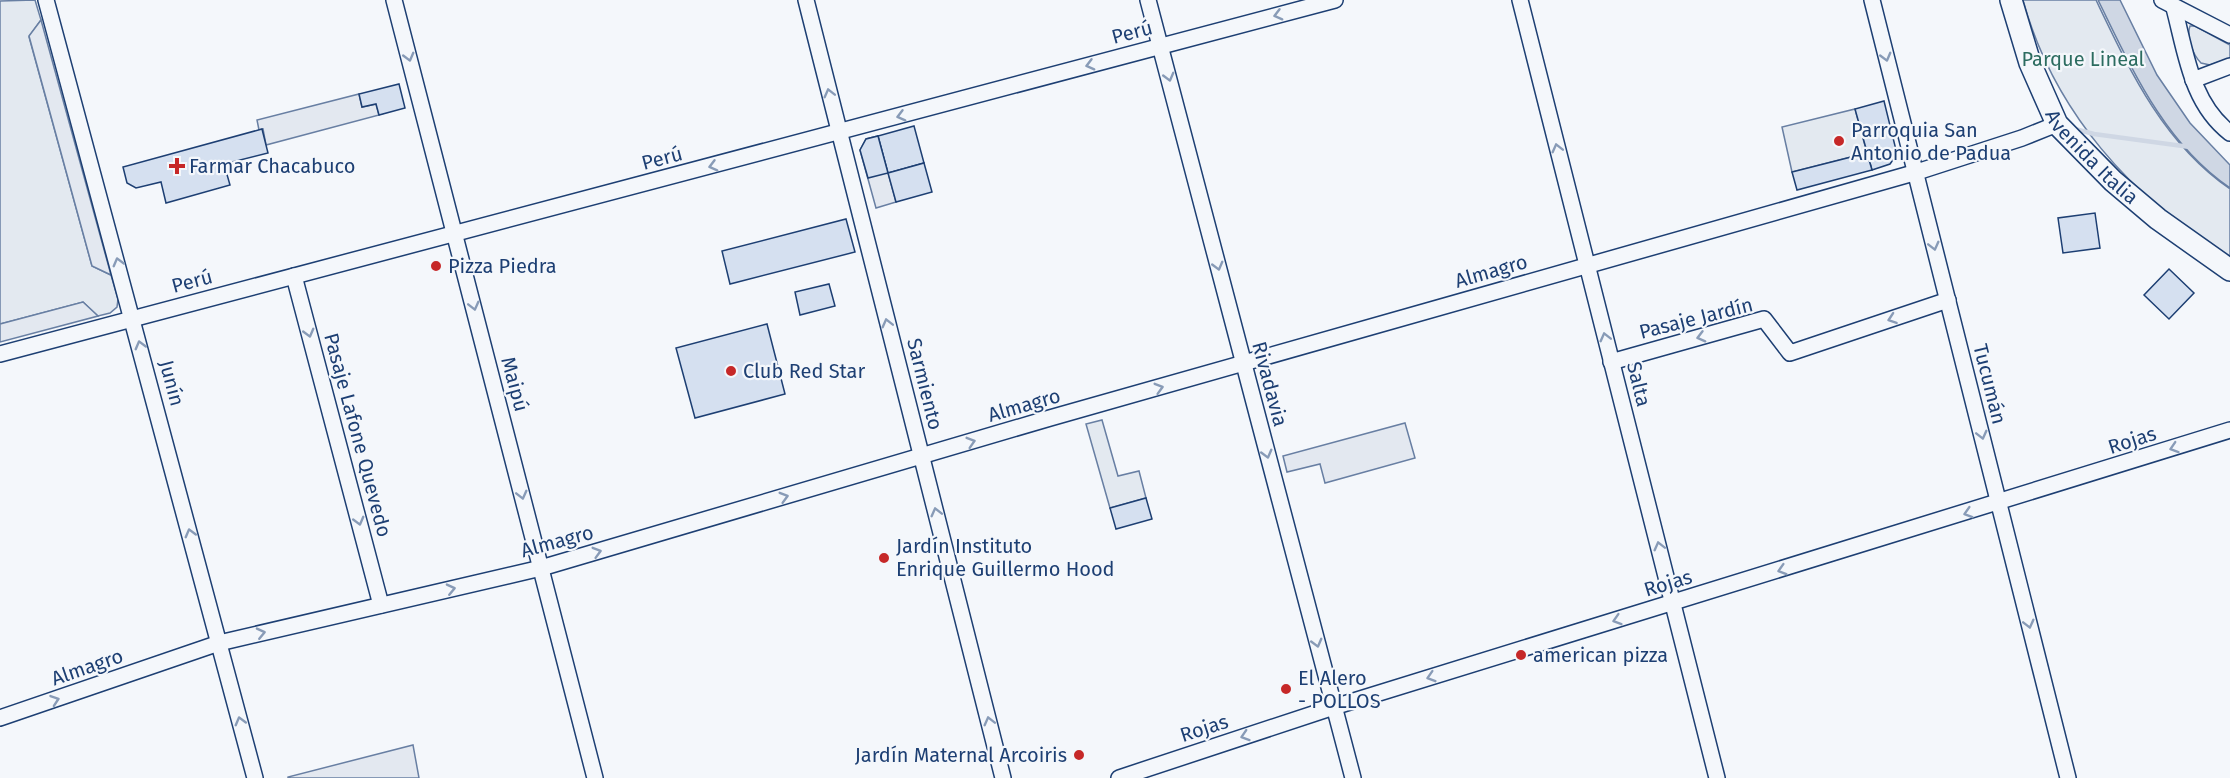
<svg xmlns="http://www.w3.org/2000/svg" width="2230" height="778" font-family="'Fira Sans',sans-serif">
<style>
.green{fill:#e3e9f0;stroke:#687fa3;stroke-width:1.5}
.parking{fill:#e3e8f0;stroke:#687fa3;stroke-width:1.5}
.water{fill:#cfd7e4;stroke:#687fa3;stroke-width:1.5}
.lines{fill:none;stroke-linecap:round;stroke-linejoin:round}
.stream{stroke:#cfd7e4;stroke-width:4.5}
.building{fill:#d5e0f0;stroke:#1d3f73;stroke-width:1.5}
.minor-casing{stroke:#1d3f73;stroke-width:18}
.secondary-casing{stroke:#1d3f73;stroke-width:24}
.minor{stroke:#f4f7fb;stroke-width:15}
.secondary{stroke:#f4f7fb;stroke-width:21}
.oneway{stroke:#889bb7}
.poi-dot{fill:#c62828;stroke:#f4f7fb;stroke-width:2}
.labels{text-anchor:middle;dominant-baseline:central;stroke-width:4.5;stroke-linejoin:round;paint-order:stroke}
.street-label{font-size:20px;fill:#1d3f73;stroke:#f4f7fb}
.park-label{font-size:20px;fill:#2c6c60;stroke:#f4f7fb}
.poi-label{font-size:20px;fill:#1d3f73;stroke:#f4f7fb;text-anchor:start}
</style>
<rect width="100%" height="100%" fill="#f4f7fb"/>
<g class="green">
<polygon points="35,0 41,20 29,37 92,266 111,275 118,299 117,307 110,313 98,316 83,302 0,324 0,1"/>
<path d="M 2023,0 L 2096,0 C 2130,71 2163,143 2230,189 L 2230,257 C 2132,200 2053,110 2023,0 Z"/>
<path d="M 2190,26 L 2195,26 L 2230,45 L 2230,58 L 2210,65 L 2201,63 C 2193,55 2186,37 2190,26 Z"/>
<polygon points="1855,109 1867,153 1792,172 1782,127"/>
<polygon points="1102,420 1118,476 1139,471 1146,498 1110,508 1086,424"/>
</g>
<g class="parking">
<polygon points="41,20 111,275 92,266 29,36"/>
<polygon points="359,94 362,107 376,104 379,115 266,145 263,129 259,130 257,120"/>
<polygon points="878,136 896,202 876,208 860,150 866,139"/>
<polygon points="83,302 98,316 0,342 0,324"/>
<polygon points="1405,423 1415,458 1325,483 1320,464 1287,472 1283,456"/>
<polygon points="413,745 419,778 288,778 288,777"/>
</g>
<path class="water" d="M 2098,0 L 2120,0 L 2157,75 L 2190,123 L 2230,165 L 2230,188 C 2164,143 2132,69 2098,0 Z"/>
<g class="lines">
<polyline class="stream" points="2071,128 2094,134 2190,147"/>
</g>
<g class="building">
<polygon points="399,84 405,108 379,115 376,104 362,107 359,94"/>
<polygon points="1884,101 1897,154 1890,164 1872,170 1855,109"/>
<polygon points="914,126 924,163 888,173 878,136"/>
<polygon points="262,129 268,153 224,164 230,185 166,203 161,182 136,188 127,183 123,167"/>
<polygon points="878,136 888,173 868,178 860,150 866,139"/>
<polygon points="1867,153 1872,170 1797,190 1792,172"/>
<polygon points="924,163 932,192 896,202 888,173"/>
<polygon points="2095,213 2100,248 2063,253 2058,218"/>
<polygon points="846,219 855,252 730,284 722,251"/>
<polygon points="2169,269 2194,293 2169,319 2144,295"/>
<polygon points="829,284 835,306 800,315 795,292"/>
<polygon points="767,324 785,394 695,418 676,348"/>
<polygon points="1146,498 1152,519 1116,529 1110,508"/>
</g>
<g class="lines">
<g class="minor-casing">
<g id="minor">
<polyline points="46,0 255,778"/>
<polyline points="394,0 595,778"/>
<polyline points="806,0 1003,778"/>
<polyline points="1148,0 1353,778"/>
<polyline points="1520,0 1717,778"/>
<polyline points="1872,0 2068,778"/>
<polyline points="2162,0 2230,35"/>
<path d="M 2174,8 C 2186,53 2191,103 2230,133"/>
<polyline points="2193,80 2230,66"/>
<polyline points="294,276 381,605"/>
<polyline points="0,354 1335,0"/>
<polyline points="1611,362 1764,319 1790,353 1948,300"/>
<polyline points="0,718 219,643 541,568 1050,418 1917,172 2022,138 2057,124"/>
<polyline points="1119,778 1334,707 2230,430"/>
</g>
</g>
<g class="secondary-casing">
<g id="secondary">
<path id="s1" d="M 2011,0 L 2030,63 L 2057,124 L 2113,181 L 2158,219 L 2230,270"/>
</g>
</g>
<use href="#minor" class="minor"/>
<use href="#secondary" class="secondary"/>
</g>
<defs><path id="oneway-chevron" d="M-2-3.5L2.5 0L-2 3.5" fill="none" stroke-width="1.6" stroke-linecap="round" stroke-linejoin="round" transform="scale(1.5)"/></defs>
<g class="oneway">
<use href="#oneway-chevron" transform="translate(1278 15) rotate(165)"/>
<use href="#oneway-chevron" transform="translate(409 57) rotate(75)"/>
<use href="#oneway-chevron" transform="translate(1886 57) rotate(75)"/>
<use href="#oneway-chevron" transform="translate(1090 65) rotate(165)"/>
<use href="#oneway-chevron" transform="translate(1169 77) rotate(75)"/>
<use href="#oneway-chevron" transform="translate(829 93) rotate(-104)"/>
<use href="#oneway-chevron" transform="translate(901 116) rotate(165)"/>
<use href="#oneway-chevron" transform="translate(1557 148) rotate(-104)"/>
<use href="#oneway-chevron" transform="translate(713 166) rotate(165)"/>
<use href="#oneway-chevron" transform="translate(1934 246) rotate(76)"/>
<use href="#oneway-chevron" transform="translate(118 262) rotate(-105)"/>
<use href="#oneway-chevron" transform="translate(1218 266) rotate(75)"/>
<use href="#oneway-chevron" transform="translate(474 306) rotate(76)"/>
<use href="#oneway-chevron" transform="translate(1892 319) rotate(161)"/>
<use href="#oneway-chevron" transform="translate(887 323) rotate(-104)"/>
<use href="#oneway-chevron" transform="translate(309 333) rotate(75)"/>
<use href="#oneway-chevron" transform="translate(1605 337) rotate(-104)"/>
<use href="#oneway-chevron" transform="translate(1701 337) rotate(165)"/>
<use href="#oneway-chevron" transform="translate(140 345) rotate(-105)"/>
<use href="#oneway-chevron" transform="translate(1159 388) rotate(-16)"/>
<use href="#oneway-chevron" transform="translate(1982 435) rotate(76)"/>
<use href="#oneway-chevron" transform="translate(971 442) rotate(-17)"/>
<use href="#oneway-chevron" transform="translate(2174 448) rotate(162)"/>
<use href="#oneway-chevron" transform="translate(1267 454) rotate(75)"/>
<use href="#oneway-chevron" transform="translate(522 495) rotate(76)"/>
<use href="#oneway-chevron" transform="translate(784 497) rotate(-16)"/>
<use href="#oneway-chevron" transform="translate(936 512) rotate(-104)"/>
<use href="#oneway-chevron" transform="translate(1968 513) rotate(163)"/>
<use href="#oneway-chevron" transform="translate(359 521) rotate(75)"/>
<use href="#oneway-chevron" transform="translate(190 533) rotate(-105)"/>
<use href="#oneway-chevron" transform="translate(1659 546) rotate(-104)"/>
<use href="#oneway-chevron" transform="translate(597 552) rotate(-16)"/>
<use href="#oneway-chevron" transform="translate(1782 570) rotate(163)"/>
<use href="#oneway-chevron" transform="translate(451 589) rotate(-13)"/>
<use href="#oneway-chevron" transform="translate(1617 620) rotate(163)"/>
<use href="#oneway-chevron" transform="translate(2029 624) rotate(76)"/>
<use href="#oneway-chevron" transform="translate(261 633) rotate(-13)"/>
<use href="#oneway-chevron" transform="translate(1317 643) rotate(75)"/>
<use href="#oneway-chevron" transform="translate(1431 677) rotate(163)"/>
<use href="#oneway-chevron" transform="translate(55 700) rotate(-19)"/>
<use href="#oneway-chevron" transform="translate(240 721) rotate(-105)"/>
<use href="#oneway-chevron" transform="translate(989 721) rotate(-104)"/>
<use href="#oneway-chevron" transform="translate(1245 736) rotate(162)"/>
</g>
<g class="poi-dot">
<circle cx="1839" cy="141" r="6"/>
<path d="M174 157h6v6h6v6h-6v6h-6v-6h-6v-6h6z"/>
<circle cx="436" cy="266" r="6"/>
<circle cx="731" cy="371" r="6"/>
<circle cx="884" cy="558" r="6"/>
<circle cx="1521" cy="655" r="6"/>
<circle cx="1286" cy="689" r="6"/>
<circle cx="1079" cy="755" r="6"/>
</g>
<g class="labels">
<g class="street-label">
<text transform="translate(1132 32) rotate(-15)">Perú</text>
<text stroke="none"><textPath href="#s1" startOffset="180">Avenida Italia</textPath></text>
<text transform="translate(662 158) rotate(-15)">Perú</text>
<text transform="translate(1491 271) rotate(-16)">Almagro</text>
<text transform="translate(192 281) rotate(-15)">Perú</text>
<text transform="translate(1696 318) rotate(-14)">Pasaje Jardín</text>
<text transform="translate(172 383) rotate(75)">Junín</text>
<text transform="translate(515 384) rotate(75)">Maipú</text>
<text transform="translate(925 384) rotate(76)">Sarmiento</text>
<text transform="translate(1270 384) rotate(75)">Rivadavia</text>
<text transform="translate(1639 384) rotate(76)">Salta</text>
<text transform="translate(1990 384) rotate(76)">Tucumán</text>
<text transform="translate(1024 405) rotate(-16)">Almagro</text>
<text transform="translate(358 435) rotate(75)">Pasaje Lafone Quevedo</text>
<text transform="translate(2132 440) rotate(-18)">Rojas</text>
<text transform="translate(557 541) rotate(-15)">Almagro</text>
<text transform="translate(1668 583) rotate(-17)">Rojas</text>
<text transform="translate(87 667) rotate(-19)">Almagro</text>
<text transform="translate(1204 728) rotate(-18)">Rojas</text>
</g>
<g class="park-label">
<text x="2083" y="59">Parque Lineal</text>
</g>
<g class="poi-label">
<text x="1851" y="130">Parroquia San<tspan x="1851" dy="23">Antonio de Padua</tspan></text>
<text x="189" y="166">Farmar Chacabuco</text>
<text x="448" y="266">Pizza Piedra</text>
<text x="743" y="371">Club Red Star</text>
<text x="896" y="546">Jardín Instituto<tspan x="896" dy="23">Enrique Guillermo Hood</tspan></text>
<text x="1533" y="655">american pizza</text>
<text x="1298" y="678">El Alero<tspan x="1298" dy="23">- POLLOS</tspan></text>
<text x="1067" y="755" text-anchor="end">Jardín Maternal Arcoiris</text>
</g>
</g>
</svg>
